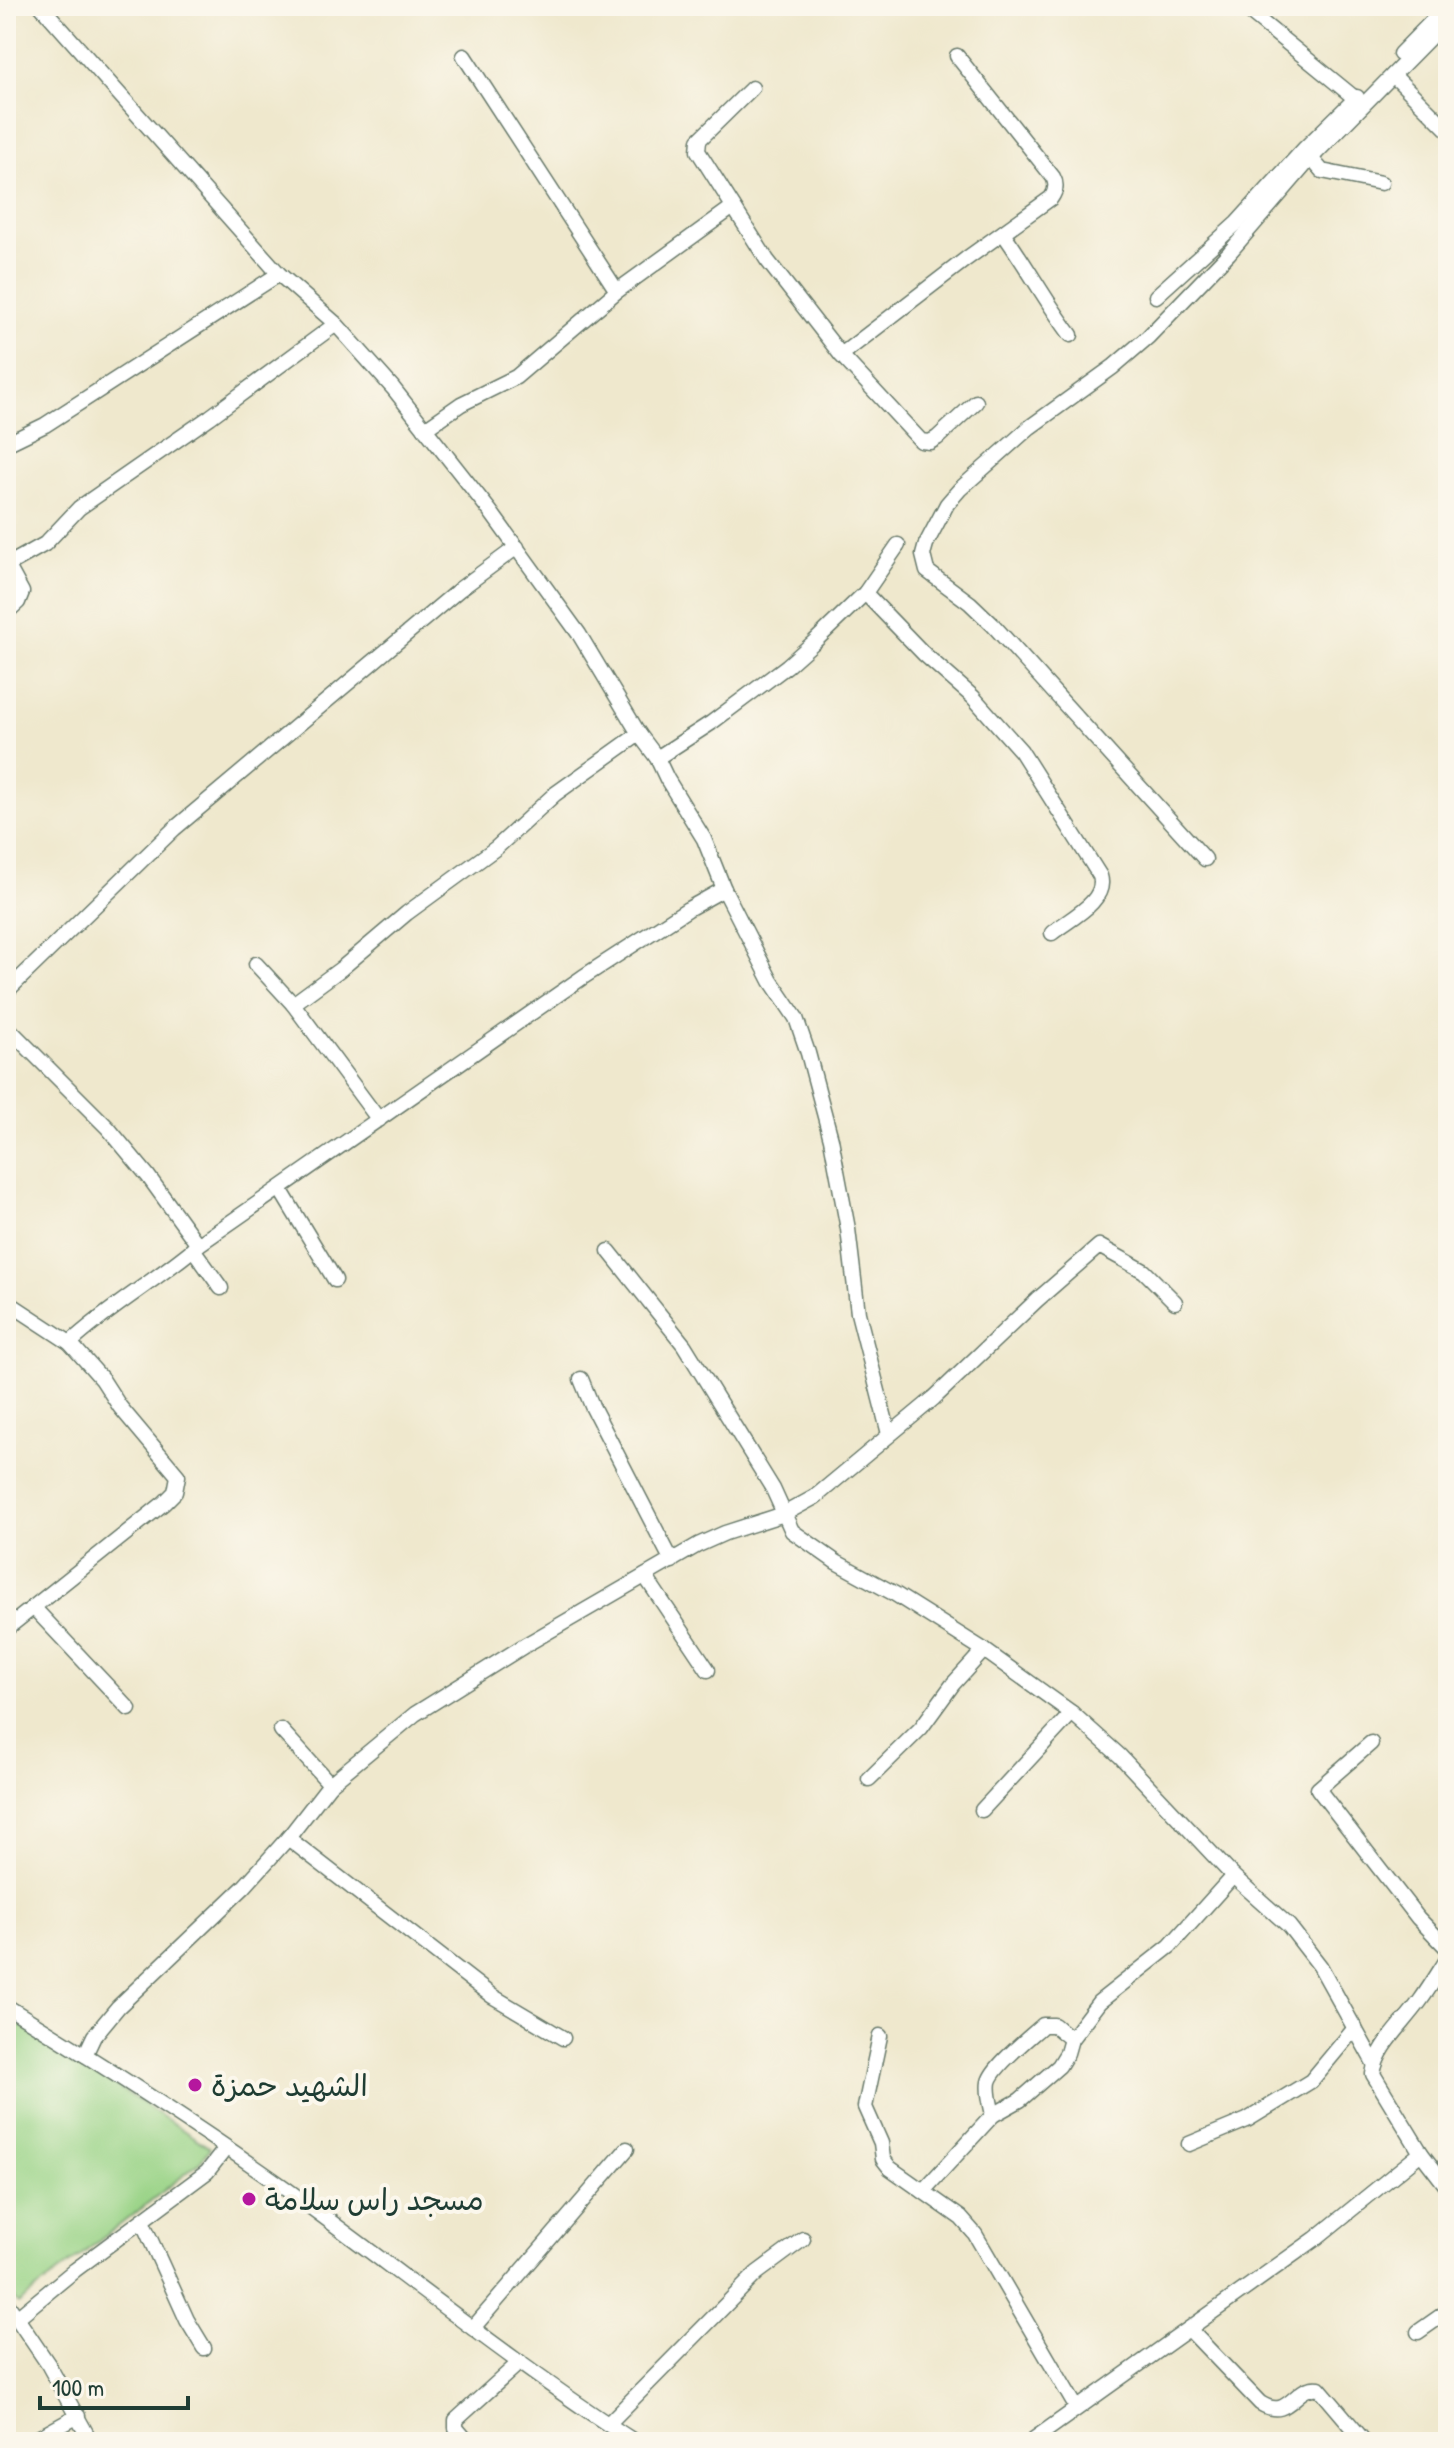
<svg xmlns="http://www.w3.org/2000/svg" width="1454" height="2448" font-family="'Patrick Hand','Playpen Sans Arabic',sans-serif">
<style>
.green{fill:#99d386;stroke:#5c885d;stroke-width:2}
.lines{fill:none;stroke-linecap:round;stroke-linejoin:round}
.minor-casing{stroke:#68796a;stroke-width:17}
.minor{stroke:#fff;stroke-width:14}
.poi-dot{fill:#b5179e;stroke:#fbf7ec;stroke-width:3}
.labels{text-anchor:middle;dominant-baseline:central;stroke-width:8;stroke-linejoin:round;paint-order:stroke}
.poi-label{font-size:30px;fill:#1f3d34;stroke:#fbf7ec;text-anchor:start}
</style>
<rect width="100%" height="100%" fill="#fbf7ec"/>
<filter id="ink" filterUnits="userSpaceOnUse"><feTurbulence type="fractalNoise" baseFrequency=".0125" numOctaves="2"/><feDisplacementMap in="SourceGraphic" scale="16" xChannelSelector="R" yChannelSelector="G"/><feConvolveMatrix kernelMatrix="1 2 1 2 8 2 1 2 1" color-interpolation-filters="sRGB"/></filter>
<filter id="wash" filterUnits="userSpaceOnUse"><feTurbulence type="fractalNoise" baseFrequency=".006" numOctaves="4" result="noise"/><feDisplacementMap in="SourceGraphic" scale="32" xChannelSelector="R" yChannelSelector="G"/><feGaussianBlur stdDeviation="1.8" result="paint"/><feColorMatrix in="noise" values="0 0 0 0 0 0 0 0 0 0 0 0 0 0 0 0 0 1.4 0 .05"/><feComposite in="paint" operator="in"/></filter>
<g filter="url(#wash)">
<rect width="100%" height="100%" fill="#efe8cd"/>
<polygon class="green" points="6,2018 47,2040 210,2148 198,2164 18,2304 6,2290"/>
</g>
<g filter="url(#ink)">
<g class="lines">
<g class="minor-casing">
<g id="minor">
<polyline points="41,6 279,274 336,324 393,388 490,511 579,634 639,734 657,758 667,779 704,839 724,889 771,981 796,1018 808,1053 831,1139 848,1229 858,1313 889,1434"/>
<polyline points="1242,6 1356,99"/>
<polyline points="1400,54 1447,6"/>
<polyline points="464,56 617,291"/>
<polyline points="1393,75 1448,130"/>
<path d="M 752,88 L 699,140 L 698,151 L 767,260 L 841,355 L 966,259 L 1051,198 C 1056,191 1057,184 1053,177 L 957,56"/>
<polyline points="1311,158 1322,171 1381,183"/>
<path d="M 1003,233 C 1027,266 1046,302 1071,335"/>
<polyline points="1156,296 1237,223 1305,148 1357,97"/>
<polyline points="841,355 921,441 930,442 937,438 976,402"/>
<polyline points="425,429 461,404 516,377 617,291 733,207"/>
<polyline points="6,444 45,425 279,274"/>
<path d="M 865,593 L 924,654 L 973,697 L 1021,751 L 1100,876 C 1108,901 1069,919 1052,933"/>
<polyline points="6,613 18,602 22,592 10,570 11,563 45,544 79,508 210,417 336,324"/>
<polyline points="657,758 711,723 787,666 814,642 865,593 898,545"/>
<polyline points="1205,859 993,625 970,603 927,571 923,555 926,544 947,504 960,489 1030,427 1113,367 1148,337 1229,253 1311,158 1448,19"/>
<polyline points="256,964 293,1004 379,1120"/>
<polyline points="6,992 174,829 460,589 517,547"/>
<polyline points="293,1004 342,968 407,913 496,848 555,794 639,734"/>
<polyline points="6,1026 108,1128 148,1176 198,1245"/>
<polyline points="280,1189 335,1280"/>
<polyline points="193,1249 221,1288"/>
<polyline points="609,1251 684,1345 773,1489 792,1531 836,1562 895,1594 984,1650 1072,1713 1120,1756 1233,1876 1289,1926 1320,1966 1374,2063"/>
<polyline points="6,1301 70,1343 102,1379 120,1407 178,1476 175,1492 164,1503 6,1629"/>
<path d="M 70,1343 C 110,1306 157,1280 198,1245 L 583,977 L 688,909 L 724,889"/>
<polyline points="581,1379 592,1406 672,1561"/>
<polyline points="645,1576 708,1670"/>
<polyline points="33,1607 129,1709"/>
<polyline points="281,1730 330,1784"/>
<polyline points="1371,1743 1318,1789 1418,1918 1448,1949"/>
<polyline points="869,1779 921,1728 953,1684 984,1650"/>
<polyline points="982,1810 1072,1713"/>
<polyline points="288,1838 492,1996 563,2038"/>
<path d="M 6,2006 C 101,2064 195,2124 286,2189 C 402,2273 514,2364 635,2442"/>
<polyline points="880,2036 865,2107 881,2143 883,2159 890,2168 961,2218 975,2234 1076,2407"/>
<polyline points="85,2055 94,2036 118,2007 244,1887 288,1838 330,1784 415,1714 527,1644 698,1545 725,1533 784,1514 815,1497 934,1398 1037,1300 1099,1246 1144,1271 1175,1302"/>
<path d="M 993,2115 C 991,2104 987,2093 989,2082 C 993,2066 1030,2037 1043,2025 L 1054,2025 L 1071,2039"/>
<polyline points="1189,2144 1247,2120 1311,2081 1355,2028"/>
<polyline points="1421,2153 1448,2188"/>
<polyline points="923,2191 993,2115 1020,2100 1059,2066 1067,2053 1071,2039 1099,2002 1170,1946 1233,1876"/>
<polyline points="142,2221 187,2320 204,2348"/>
<polyline points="6,2302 48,2364 91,2442"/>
<polyline points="18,2317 75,2270 207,2172 226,2148"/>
<polyline points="473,2328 627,2149"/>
<path d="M 1189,2329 L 1260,2403 C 1290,2422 1294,2384 1319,2388 L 1365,2442"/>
<polyline points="1418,2332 1448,2311"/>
<polyline points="608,2424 757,2273 803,2239"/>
<polyline points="31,2442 78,2416"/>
<polyline points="468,2442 456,2428 456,2420 520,2362"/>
<path d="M 1030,2442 L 1315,2239 L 1421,2153 L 1373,2074 C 1377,2046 1404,2024 1420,2001 C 1430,1987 1439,1972 1448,1958"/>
</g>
</g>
<use href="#minor" class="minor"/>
</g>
</g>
<g class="poi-dot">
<circle cx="195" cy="2085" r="8"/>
<circle cx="249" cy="2199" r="8"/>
</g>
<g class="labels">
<g class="poi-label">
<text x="211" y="2085">الشهيد حمزة</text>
<text x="265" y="2199">مسجد راس سلامة</text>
</g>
</g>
<rect width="1454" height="2448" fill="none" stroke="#fbf7ec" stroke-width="32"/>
<path d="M40 2396v12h148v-12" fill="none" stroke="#1f3d34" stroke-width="4"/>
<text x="52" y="2396" font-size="24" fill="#1f3d34" stroke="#fbf7ec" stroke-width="6" paint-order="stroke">100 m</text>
</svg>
